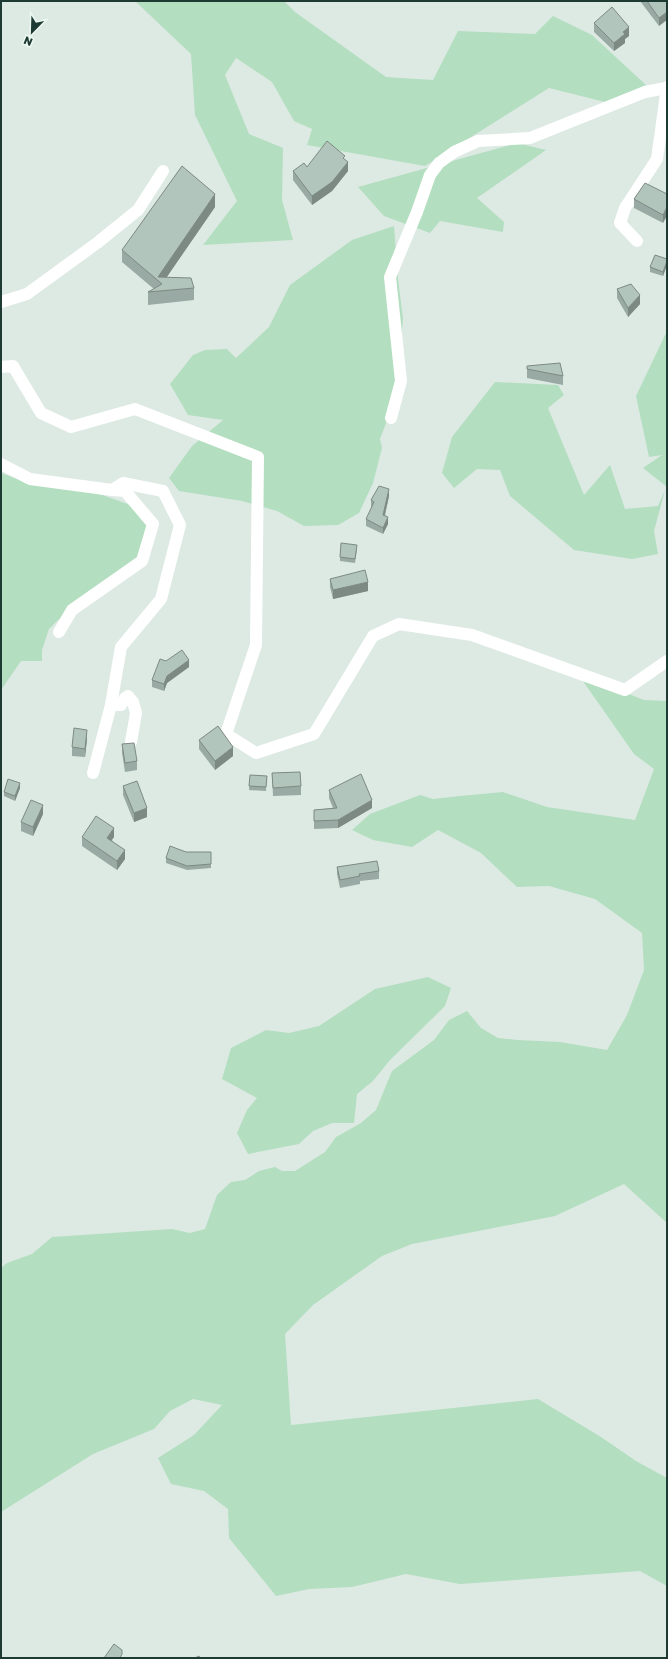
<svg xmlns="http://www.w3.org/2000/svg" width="668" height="1659" font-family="'Golos Text',sans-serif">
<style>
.green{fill:#b3debf}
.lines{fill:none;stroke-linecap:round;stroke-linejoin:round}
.minor{stroke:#fff;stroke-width:12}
.wall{fill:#99a9a3}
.shaded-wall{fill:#7d8a84}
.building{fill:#b2c5bd;stroke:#7d8a84}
</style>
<rect width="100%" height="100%" fill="#ddeae4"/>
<g class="green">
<polygon points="135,1 284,1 295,12 386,77 433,80 458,31 535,34 553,16 592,35 646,85 605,102 549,88 425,166 307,145 312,129 294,121 272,82 236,58 225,75 249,134 283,148 282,200 293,240 203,245 237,201 195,115 191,54"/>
<polygon points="517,143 546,150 477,198 504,222 503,232 440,221 430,233 384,216 358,187"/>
<polygon points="394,226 398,279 403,319 396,397 380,439 382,448 373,483 359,513 338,525 304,526 277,511 242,501 179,491 169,478 192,446 223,420 188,415 170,384 193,355 205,350 227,349 236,358 269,327 290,285 352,240"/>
<polygon points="667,331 667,487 643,468 662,455 649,457 636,396"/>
<polygon points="495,382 558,385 564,395 548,408 584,495 610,465 625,509 658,506 665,490 654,531 658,554 632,559 574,550 510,496 500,470 477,469 454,488 442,473 452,437"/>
<polygon points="1,473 34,485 97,493 133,506 147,521 150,544 110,588 58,620 49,629 42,650 42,661 21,661 1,690"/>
<polygon points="578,674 644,700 667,701 667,1223 624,1184 555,1216 412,1244 382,1256 313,1305 285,1334 291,1425 538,1399 601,1437 636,1461 667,1478 667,1586 640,1571 460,1584 406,1574 352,1587 309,1589 276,1596 229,1538 228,1509 204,1491 171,1484 158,1458 194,1435 222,1405 193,1399 170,1411 154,1429 93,1454 1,1512 1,1268 7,1263 32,1254 52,1237 172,1229 190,1233 205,1229 217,1195 231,1182 245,1180 259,1171 275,1167 282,1171 295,1171 325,1152 336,1137 361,1123 376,1110 392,1071 434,1040 449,1020 467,1011 481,1028 498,1038 518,1040 560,1042 607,1050 627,1015 644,970 642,933 595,899 549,886 517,887 481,853 438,830 412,847 373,840 352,830 370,814 420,795 433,799 460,796 503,792 547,807 635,820 654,769 634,754"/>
<polygon points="428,977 451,988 445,1006 390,1060 373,1081 357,1094 354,1123 332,1123 313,1131 299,1144 248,1154 237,1133 247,1110 257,1098 222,1079 231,1048 266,1030 289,1033 319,1026 375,989"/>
</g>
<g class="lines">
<g class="minor">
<polyline points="637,241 620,223 625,208 657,159 667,87"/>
<polyline points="1,302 27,294 97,243 138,210 163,171"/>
<polyline points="1,367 13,366 41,413 71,427 135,409 258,457 256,645 226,734 256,753 314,734 373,636 399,624 472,635 625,690 667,661"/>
<polyline points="391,418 401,381 390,277 417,212 430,175 439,163 454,152 478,141 530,138 645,92 666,88"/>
<polyline points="1,464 30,479 112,490 123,483 163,491 180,525 161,599 121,647 111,705 93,773"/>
<polyline points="59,632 72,610 142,561 153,524 125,491 112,490"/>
<polyline points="111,705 121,705 125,698 128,696 133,702 136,713 131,742"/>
</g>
</g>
<g class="wall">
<polygon points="640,1 667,1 659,26"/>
<polygon points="594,23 629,36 625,39 625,43 614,51 594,32"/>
<polygon points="345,160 348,171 332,191 312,205 293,180 293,171 307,167"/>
<polygon points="667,194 663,223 634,208 634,199"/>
<polygon points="215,207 166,278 194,288 194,300 148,305 148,292 154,289 122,262 122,250"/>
<polygon points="667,259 667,265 663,276 650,272 650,267"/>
<polygon points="617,289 640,304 628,317 617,298"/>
<polygon points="527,366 563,376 563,385 527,378"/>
<polygon points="389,496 385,516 388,524 383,534 366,526 366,519 372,507 371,506 371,500"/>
<polygon points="357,549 355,563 340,561 340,557"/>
<polygon points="330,579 368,591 333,599 330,587"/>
<polygon points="166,661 189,667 167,683 164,691 152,687 152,680"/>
<polygon points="87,739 85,757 72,756 72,747"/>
<polygon points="199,740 233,756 215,770 199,749"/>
<polygon points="122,744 137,761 137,770 125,772 122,753"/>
<polygon points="272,773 301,786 301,795 273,796"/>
<polygon points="250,775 267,776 266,791 249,790"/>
<polygon points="123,786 147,817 134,822 123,795"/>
<polygon points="20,788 15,801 4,796 4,792"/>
<polygon points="329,790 372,808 338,828 314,829 314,810 333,808 329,798"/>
<polygon points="43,814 33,836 21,831 21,822"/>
<polygon points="82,837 114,837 112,840 125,859 117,870 82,846"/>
<polygon points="186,852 211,852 211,868 187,870 166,863 166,858"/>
<polygon points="337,867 379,871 379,879 360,881 360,884 340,888 337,874"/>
</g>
<g class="shaded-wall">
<polygon points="667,12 667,20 659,26 659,18"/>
<polygon points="629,27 629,36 625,39 625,43 614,51 614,43 623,32"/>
<polygon points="348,162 348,171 332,191 312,205 312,196"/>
<polygon points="215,194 215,207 162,284 158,277"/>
<polygon points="667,207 667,216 663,223 663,215"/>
<polygon points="667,261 667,265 663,276 663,272"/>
<polygon points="640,295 640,304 628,317 628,308"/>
<polygon points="389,489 389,496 383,522 383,515"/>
<polygon points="388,517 388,524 383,534 383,528"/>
<polygon points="368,582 368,591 333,599 333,590"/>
<polygon points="189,660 189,667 167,683 164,691 164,684 167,676"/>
<polygon points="87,730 87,739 85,757 85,749"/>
<polygon points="233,747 233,756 215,770 215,761"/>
<polygon points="20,783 20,788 15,801 15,796"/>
<polygon points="372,800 372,808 338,828 338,820"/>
<polygon points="43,805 43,814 33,836 33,827"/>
<polygon points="147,808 147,817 134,822 134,813"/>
<polygon points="114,828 114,837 107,846 107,838"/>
<polygon points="125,850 125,859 117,870 117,861"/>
</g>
<g class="building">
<polygon points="647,1 667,1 667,12 659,18"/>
<polygon points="612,7 629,27 623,32 625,34 614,43 594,23"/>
<polygon points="327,141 345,156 343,158 348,162 332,182 312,196 293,171 304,163 307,167"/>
<polygon points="182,166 215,194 158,277 191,278 194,288 148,292 162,284 122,250"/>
<polygon points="645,183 667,194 667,207 663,215 634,199"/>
<polygon points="655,255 667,259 667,261 663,272 650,267"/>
<polygon points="631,284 640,295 628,308 617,289"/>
<polygon points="560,363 563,376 527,369 527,366"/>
<polygon points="379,486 389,489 383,515 388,517 383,528 366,519 374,502 371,500"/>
<polygon points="341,543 357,545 355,559 340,557"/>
<polygon points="365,570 368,582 333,590 330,579"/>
<polygon points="182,650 189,660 167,676 164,684 152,680 160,659 166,661"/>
<polygon points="218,726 233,747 215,761 199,740"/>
<polygon points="74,728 87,730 85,749 72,747"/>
<polygon points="134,743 137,761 125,763 122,744"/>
<polygon points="300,772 301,786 273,788 272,773"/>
<polygon points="361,774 372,800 338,820 314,821 314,810 337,808 329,790"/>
<polygon points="250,775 267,776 266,787 249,786"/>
<polygon points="8,779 20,783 15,796 4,792"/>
<polygon points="137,781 147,808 134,813 123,786"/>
<polygon points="31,800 43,805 33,827 21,822"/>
<polygon points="96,816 114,828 107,838 125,850 117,861 82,837"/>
<polygon points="170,846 186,852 211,852 211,864 187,866 166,858"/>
<polygon points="377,861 379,871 359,874 360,876 340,880 337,867"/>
<polygon points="114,1644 122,1650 122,1654 120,1658 104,1658"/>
<polygon points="199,1656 200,1658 195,1658"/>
</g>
<rect width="668" height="1659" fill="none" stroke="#1d3a33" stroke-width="4"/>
<g transform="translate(32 32) rotate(203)" stroke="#edf7f2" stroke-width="3" paint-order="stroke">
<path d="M0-3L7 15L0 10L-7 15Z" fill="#1d3a33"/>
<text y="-6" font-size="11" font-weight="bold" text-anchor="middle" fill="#1d3a33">N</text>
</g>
</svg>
